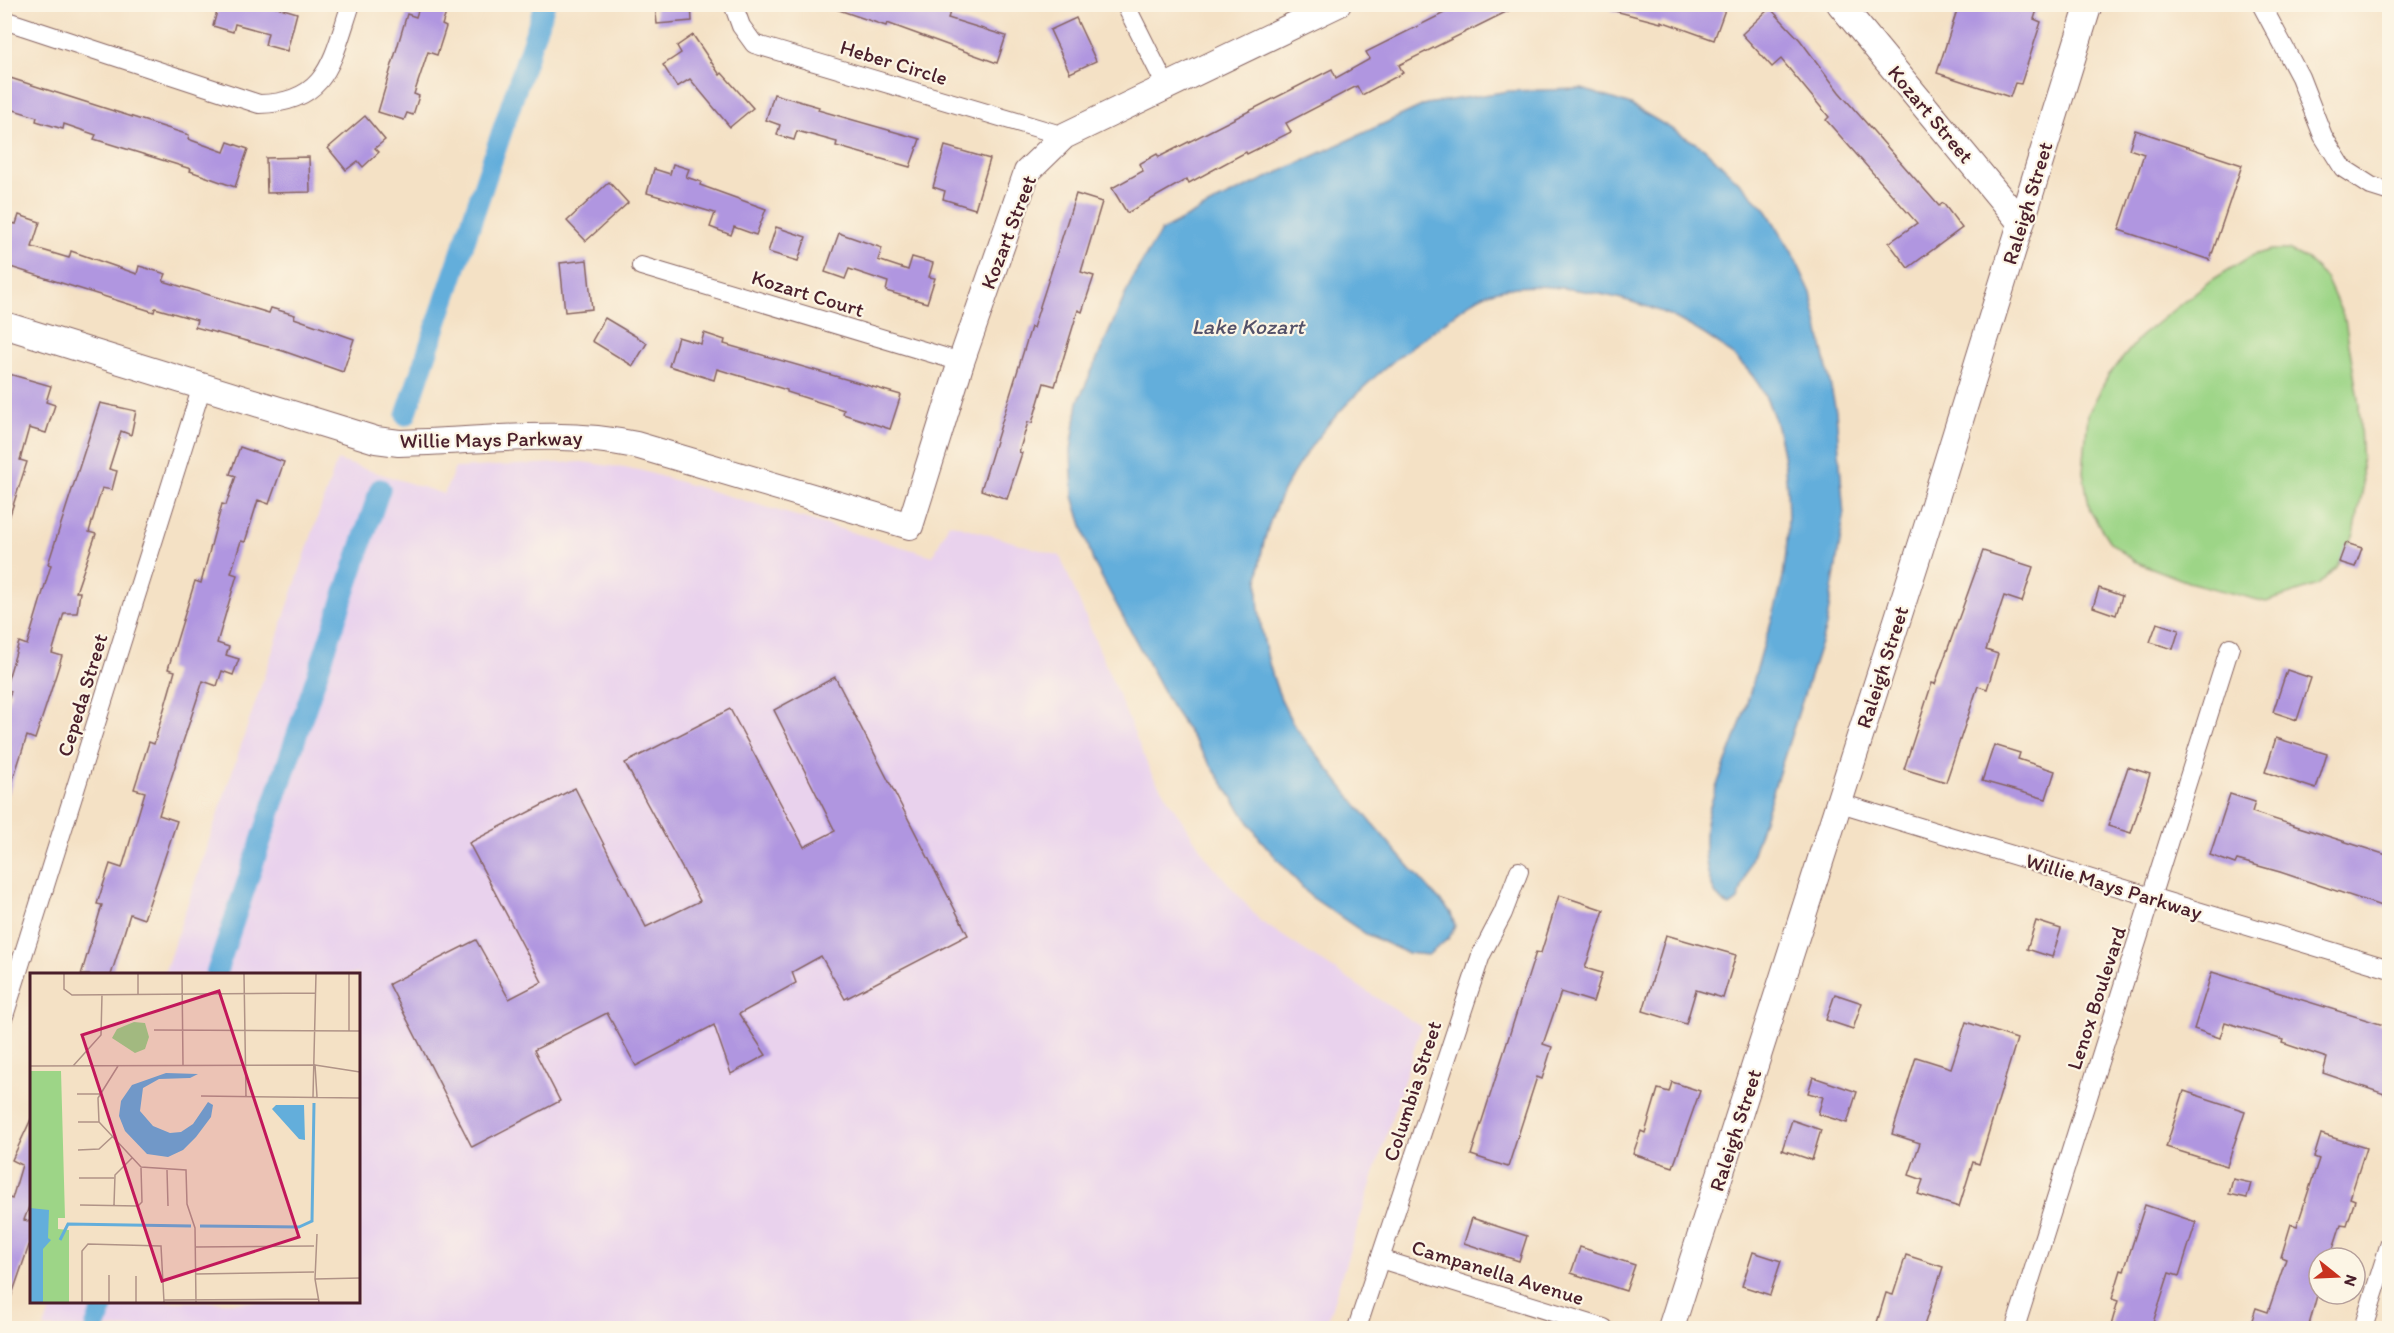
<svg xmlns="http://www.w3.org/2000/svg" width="2394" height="1333" font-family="Itim,sans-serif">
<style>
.built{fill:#e9d2ed}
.green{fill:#9dd587;stroke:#747a59;stroke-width:1.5}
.water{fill:#63aedb;stroke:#566683;stroke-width:1.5}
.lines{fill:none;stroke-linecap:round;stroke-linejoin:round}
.canal{stroke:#63aedb;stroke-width:21}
.building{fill:#b096e0}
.street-casing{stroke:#866361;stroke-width:20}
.secondary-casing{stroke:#866361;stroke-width:28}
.street{stroke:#fff;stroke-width:18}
.secondary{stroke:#fff;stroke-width:26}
.labels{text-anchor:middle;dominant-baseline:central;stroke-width:4.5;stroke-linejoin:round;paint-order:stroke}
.street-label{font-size:21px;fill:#4a1f2b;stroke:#fcf5e5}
.water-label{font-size:22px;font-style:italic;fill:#535169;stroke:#fcf5e5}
.inset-river{fill:none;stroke:#63aedb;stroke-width:3}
.inset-road{fill:none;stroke:#b09387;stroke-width:1.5}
.view{fill:#c2185b;fill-opacity:0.15;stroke:#c2185b;stroke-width:3}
.inset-edge{fill:none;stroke:#4a1f2b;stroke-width:3}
</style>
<rect width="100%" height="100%" fill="#fcf5e5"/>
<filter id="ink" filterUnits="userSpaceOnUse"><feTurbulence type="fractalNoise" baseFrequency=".0167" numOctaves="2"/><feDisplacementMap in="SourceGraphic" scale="12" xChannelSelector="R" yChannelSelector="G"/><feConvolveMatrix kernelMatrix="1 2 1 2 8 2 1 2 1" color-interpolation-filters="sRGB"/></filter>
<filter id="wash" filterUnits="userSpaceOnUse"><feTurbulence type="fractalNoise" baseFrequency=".008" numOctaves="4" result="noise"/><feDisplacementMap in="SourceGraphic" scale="24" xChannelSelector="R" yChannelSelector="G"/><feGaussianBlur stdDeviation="1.35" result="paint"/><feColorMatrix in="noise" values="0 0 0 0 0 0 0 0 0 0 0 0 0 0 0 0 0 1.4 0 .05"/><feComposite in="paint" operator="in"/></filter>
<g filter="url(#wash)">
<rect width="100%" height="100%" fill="#f4e1c5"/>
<polygon class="built" points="337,460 444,494 455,468 582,462 639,470 933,556 949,523 1060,556 1151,773 1206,857 1260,921 1421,1027 1325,1328 44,1328 53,1302 358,1302 358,974 164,974"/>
<polygon class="green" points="2270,250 2288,250 2305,258 2326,278 2345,320 2359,405 2363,488 2354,534 2336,567 2318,585 2266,602 2188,582 2134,561 2109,541 2090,511 2083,472 2088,414 2108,376 2141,336 2207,283 2251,256"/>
<path class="water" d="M 1582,89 L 1631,105 L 1704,148 L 1765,208 L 1792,252 L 1811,293 L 1836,411 L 1844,517 L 1826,627 L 1738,900 L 1730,906 C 1704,897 1702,841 1707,818 C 1713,791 1725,766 1734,741 C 1746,710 1754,678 1763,647 C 1770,624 1779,600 1783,576 C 1792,520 1790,435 1759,385 C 1741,356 1706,334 1677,319 C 1634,297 1532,274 1486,294 C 1468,301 1449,320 1433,331 C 1341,396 1239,501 1261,625 C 1266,656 1275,690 1290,718 C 1300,736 1317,753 1329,770 C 1368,820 1409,867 1451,913 L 1455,926 L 1449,938 L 1428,955 L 1407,953 L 1366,934 L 1310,896 L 1260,839 L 1170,704 L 1093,561 L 1073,496 L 1071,450 L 1078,402 L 1134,275 L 1161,231 L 1221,199 L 1426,104 L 1509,91 Z"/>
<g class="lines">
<g class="canal">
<polyline points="406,415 545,4"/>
<polyline points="216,974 380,489"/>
<polyline points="95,1328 105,1302"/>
</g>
</g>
<g id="blocks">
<g class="building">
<polygon points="219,4 267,4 297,13 287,51 265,45 268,33 235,24 233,32 213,26"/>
<polygon points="420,4 449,4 442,25 446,27 437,55 428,52 414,94 419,96 413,115 407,113 404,120 378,112 407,14 416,17"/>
<polygon points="655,4 691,4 692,21 657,24"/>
<polygon points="830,4 953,4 948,18 1006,36 997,63 887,23 886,26 830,7"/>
<polygon points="1462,4 1522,4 1399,65 1403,73 1362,95 1357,86 1286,123 1291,132 1247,154 1246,152 1189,183 1187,179 1127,213 1112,188 1143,171 1139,164 1157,154 1159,157 1332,69 1336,78 1370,59 1366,52"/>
<polygon points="1612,4 1727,4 1714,40 1661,21 1661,23 1611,10"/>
<polygon points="1959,4 2039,4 2034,19 2041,22 2021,84 2015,83 2010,97 1937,73"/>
<polygon points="1770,8 1800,40 1839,92 1939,206 1943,203 1962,228 1908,268 1889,243 1917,223 1826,120 1829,117 1781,59 1772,67 1742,34"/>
<polygon points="1076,18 1096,61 1070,73 1050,30"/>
<polygon points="693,35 720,75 722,73 753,108 730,127 690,79 677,87 663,65 681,53 677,46"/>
<polygon points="4,76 189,135 188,139 224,152 228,142 248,149 235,187 190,171 191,169 94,139 96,135 64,124 63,129 36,121 37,117 4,107"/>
<polygon points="774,94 819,107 818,110 920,139 910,167 836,146 837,142 797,131 794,140 777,135 780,125 766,120"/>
<polygon points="365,116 385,140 375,148 379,152 363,167 358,161 346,170 328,148"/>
<polygon points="2135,130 2242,165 2210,260 2119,230 2144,154 2129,149"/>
<polygon points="945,146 990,159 975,209 943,199 945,191 933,187"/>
<polygon points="309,157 310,192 267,193 266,158"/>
<polygon points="673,164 689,169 686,177 701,182 700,185 766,209 756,235 734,227 731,235 710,227 715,213 647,193 654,169 670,174"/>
<polygon points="609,182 628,203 586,241 567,221"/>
<polygon points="1076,194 1102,202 1081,272 1094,276 1082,312 1078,310 1055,386 1044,383 1032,423 1028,422 1019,452 1022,453 1007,499 981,490 1031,327 1033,328"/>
<polygon points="19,215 40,222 32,247 69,258 71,251 137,274 139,266 166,274 163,281 269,313 271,308 295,315 294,318 354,339 343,372 283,351 195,327 197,320 155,308 154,312 4,265 4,221 16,224"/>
<polygon points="776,227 806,237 798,261 768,252"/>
<polygon points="839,233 882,248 878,260 908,270 912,257 933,263 929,277 935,278 927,303 886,291 888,282 849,269 845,279 825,272"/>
<polygon points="587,260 592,309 565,312 560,263"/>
<polygon points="605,318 647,343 633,366 592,341"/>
<polygon points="704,333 725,340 724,344 901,395 890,429 843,414 844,410 787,392 787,390 717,369 714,380 669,366 678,337 701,344"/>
<polygon points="9,374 51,386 46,402 55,405 46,433 29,428 20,460 27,462 8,521 4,520 4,390"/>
<polygon points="100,403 136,411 131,435 121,431 109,469 117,471 112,490 102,488 89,532 96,534 76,592 80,592 77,613 64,613 52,653 62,656 47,703 35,739 27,736 8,795 4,794 4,713 11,691 5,689 19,642 27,645 51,565 48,564"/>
<polygon points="240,447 284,462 269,504 258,500 245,542 241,541 231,573 237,575 217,643 229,647 226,655 239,659 233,675 222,671 217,686 203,681 159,815 177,821 144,919 130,914 111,975 81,975 102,905 97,904 110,864 122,868 145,792 134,789 149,742 154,744 175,671 168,669 195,581 201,583 222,504 226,505 236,476 230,474"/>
<polygon points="2346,543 2362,548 2355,567 2339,562"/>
<polygon points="1983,551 2033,567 2022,602 2004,596 1986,650 1998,654 1987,689 1978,686 1946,782 1904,769 1932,683 1935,684"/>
<polygon points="2099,588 2122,596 2116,615 2093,607"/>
<polygon points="2157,623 2179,630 2173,649 2150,642"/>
<polygon points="2287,670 2311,678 2297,720 2273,712"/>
<polygon points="835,677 968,935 845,999 821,956 792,972 796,983 739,1014 766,1055 731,1074 714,1025 636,1066 607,1013 534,1050 560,1101 472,1147 389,984 476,940 509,999 542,982 469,843 575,788 646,927 700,901 625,763 730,709 804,847 835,831 774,710"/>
<polygon points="2276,738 2327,754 2316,789 2265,772"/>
<polygon points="1994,745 2020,753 2018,759 2055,771 2046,799 1982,781"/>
<polygon points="2128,767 2150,774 2131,833 2108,826"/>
<polygon points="2230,794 2255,802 2252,812 2390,856 2390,909 2280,872 2237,860 2235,864 2210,855"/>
<polygon points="1559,895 1604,910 1585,968 1602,973 1593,1002 1561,992 1543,1044 1552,1047 1542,1079 1537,1077 1508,1167 1471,1155 1536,952 1541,953"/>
<polygon points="2036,921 2061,929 2052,957 2027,949"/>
<polygon points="1666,935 1736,955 1723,998 1696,990 1686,1024 1643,1011"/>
<polygon points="2212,972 2390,1027 2390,1096 2323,1073 2327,1058 2282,1043 2283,1040 2225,1022 2220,1038 2194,1029"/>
<polygon points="1835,994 1862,1003 1853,1029 1826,1020"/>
<polygon points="1966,1022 2017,1039 1979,1164 1973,1162 1959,1207 1918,1194 1923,1180 1909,1175 1920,1143 1892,1134 1916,1057 1951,1068"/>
<polygon points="1813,1077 1857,1092 1847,1123 1818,1114 1823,1097 1808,1093"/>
<polygon points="1672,1082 1700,1091 1673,1167 1633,1154 1641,1131 1645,1133 1658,1089 1669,1092"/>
<polygon points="2184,1091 2245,1111 2227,1166 2166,1147"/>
<polygon points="32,1117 32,1199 24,1220 32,1222 32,1237 7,1309 4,1308 4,1196 12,1199 22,1165 12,1160"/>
<polygon points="1792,1120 1821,1130 1812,1160 1782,1150"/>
<polygon points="2321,1134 2366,1148 2350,1198 2355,1200 2347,1225 2341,1224 2330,1258 2319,1258 2319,1288 2308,1329 2249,1329 2256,1308 2268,1312 2286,1259 2281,1257 2291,1224 2297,1226 2319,1159 2314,1157"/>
<polygon points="2233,1179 2251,1183 2247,1198 2229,1194"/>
<polygon points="2145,1205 2196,1222 2179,1276 2169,1273 2151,1329 2110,1329 2118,1301 2112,1299 2121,1270 2124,1271"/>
<polygon points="1472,1218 1527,1236 1519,1261 1464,1243"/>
<polygon points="1580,1247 1635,1265 1626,1291 1571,1273"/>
<polygon points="1753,1252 1781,1261 1770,1295 1742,1286"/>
<polygon points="1906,1255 1943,1267 1923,1329 1875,1329 1886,1293 1893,1295"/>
</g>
</g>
</g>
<g filter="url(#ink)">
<use href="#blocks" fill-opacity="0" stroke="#866361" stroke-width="1.5"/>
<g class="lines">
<g class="street-casing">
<g id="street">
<polyline points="733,4 741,26 754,44 1064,136"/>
<polyline points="1125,4 1166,86"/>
<polyline points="2261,4 2300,77 2323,136 2343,168 2371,186 2390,192"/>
<path d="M 4,20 L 259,104 C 328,103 332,60 351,4"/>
<polyline points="641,266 961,362"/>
<polyline points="1840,803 2390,969"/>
<polyline points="4,1016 202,386"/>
<polyline points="1380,1259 1604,1328"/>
<polyline points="1357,1328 1481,955 1503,913 1519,871"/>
<polyline points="2015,1328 2230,647"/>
<polyline points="2363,1328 2390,1243"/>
</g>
</g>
<g class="secondary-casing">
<g id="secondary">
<polyline points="1840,4 2021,223"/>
<path d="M 4,325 L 376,440 L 399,443 C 478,442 558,428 636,445 L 910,526 L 961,362 L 1027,172 L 1064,136 L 1338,4"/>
<polyline points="1671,1328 1926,530 2089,4"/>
</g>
</g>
<use href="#street" class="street"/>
<use href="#secondary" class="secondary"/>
</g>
</g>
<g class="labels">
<g class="street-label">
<text transform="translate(894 62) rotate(17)">Heber Circle</text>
<text transform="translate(1931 114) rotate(50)">Kozart Street</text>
<text transform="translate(2027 203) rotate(-73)">Raleigh Street</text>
<text transform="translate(1008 232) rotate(-69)">Kozart Street</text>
<text transform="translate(808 293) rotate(17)">Kozart Court</text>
<text transform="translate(491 439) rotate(-1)">Willie Mays Parkway</text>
<text transform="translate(1882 667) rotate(-72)">Raleigh Street</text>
<text transform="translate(82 695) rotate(-73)">Cepeda Street</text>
<text transform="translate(2114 886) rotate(17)">Willie Mays Parkway</text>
<text transform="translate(2096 998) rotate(-72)">Lenox Boulevard</text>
<text transform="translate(1412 1091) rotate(-72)">Columbia Street</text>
<text transform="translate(1735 1130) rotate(-72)">Raleigh Street</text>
<text transform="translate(1498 1272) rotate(17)">Campanella Avenue</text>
</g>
<g class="water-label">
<text x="1248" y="326">Lake Kozart</text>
</g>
</g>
<g transform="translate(30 973)">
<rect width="330" height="330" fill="#f4e1c5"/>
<path d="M 104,49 L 115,50 L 119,64 L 115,76 L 105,80 L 82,65 L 87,56 ZM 0,98 L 31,98 L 35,245 L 28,245 L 28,256 L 39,257 L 39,329 L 0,329 Z" fill="#9dd587"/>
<path d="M 136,100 L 168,101 L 160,105 L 129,106 L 113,115 L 110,138 L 123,153 L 140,160 L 151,159 L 163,151 L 178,129 L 183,132 L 181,144 L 166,164 L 153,177 L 138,184 L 117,181 L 95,158 L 89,143 L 91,128 L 102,112 ZM 246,132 L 274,132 L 275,167 L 269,166 L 242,136 ZM 0,235 L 19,237 L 18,265 L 21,267 L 13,276 L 13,329 L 0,329 Z" fill="#63aedb"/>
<path class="inset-river" d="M 170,253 L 269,254 L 282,248 L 284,130M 30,267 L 38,251 L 161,253"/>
<path class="inset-road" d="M 34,1 L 34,16 L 42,22 L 286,20M 108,1 L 108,21M 152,1 L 153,92M 214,1 L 216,124M 319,1 L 319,58M 124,57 L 330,58M 285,92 L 287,124M 0,93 L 285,92 L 330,99M 43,93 L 71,62 L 72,22M 88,93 L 68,125 L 69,149 L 111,194 L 156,197 L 157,231 L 165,255 L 166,329M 47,121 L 70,121M 171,123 L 330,125M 283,124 L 286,1M 48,149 L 69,149M 48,177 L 69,176 L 82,164M 137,197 L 138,233M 49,205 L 84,205M 50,232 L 108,233 L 112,229 L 111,195M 84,232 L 85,202 L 102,185M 287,261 L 285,306 L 289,329M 165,274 L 284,273M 166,301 L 284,299M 79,302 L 79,329M 106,303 L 106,329M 285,306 L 330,305M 134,327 L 288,326M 52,329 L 52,278 L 58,271 L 131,273 L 134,329"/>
<path class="view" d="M 189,18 L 269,264 L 132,308 L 52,62 Z"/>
<rect width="330" height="330" class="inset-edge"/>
</g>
<rect width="2394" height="1333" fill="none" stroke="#fcf5e5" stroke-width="24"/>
<g transform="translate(2337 1276) rotate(108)"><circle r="28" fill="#fcf5e5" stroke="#b59f9b" stroke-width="1.5"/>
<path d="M0-4.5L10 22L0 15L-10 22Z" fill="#c8321e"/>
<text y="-9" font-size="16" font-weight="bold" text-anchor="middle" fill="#4a1f2b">N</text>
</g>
</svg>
